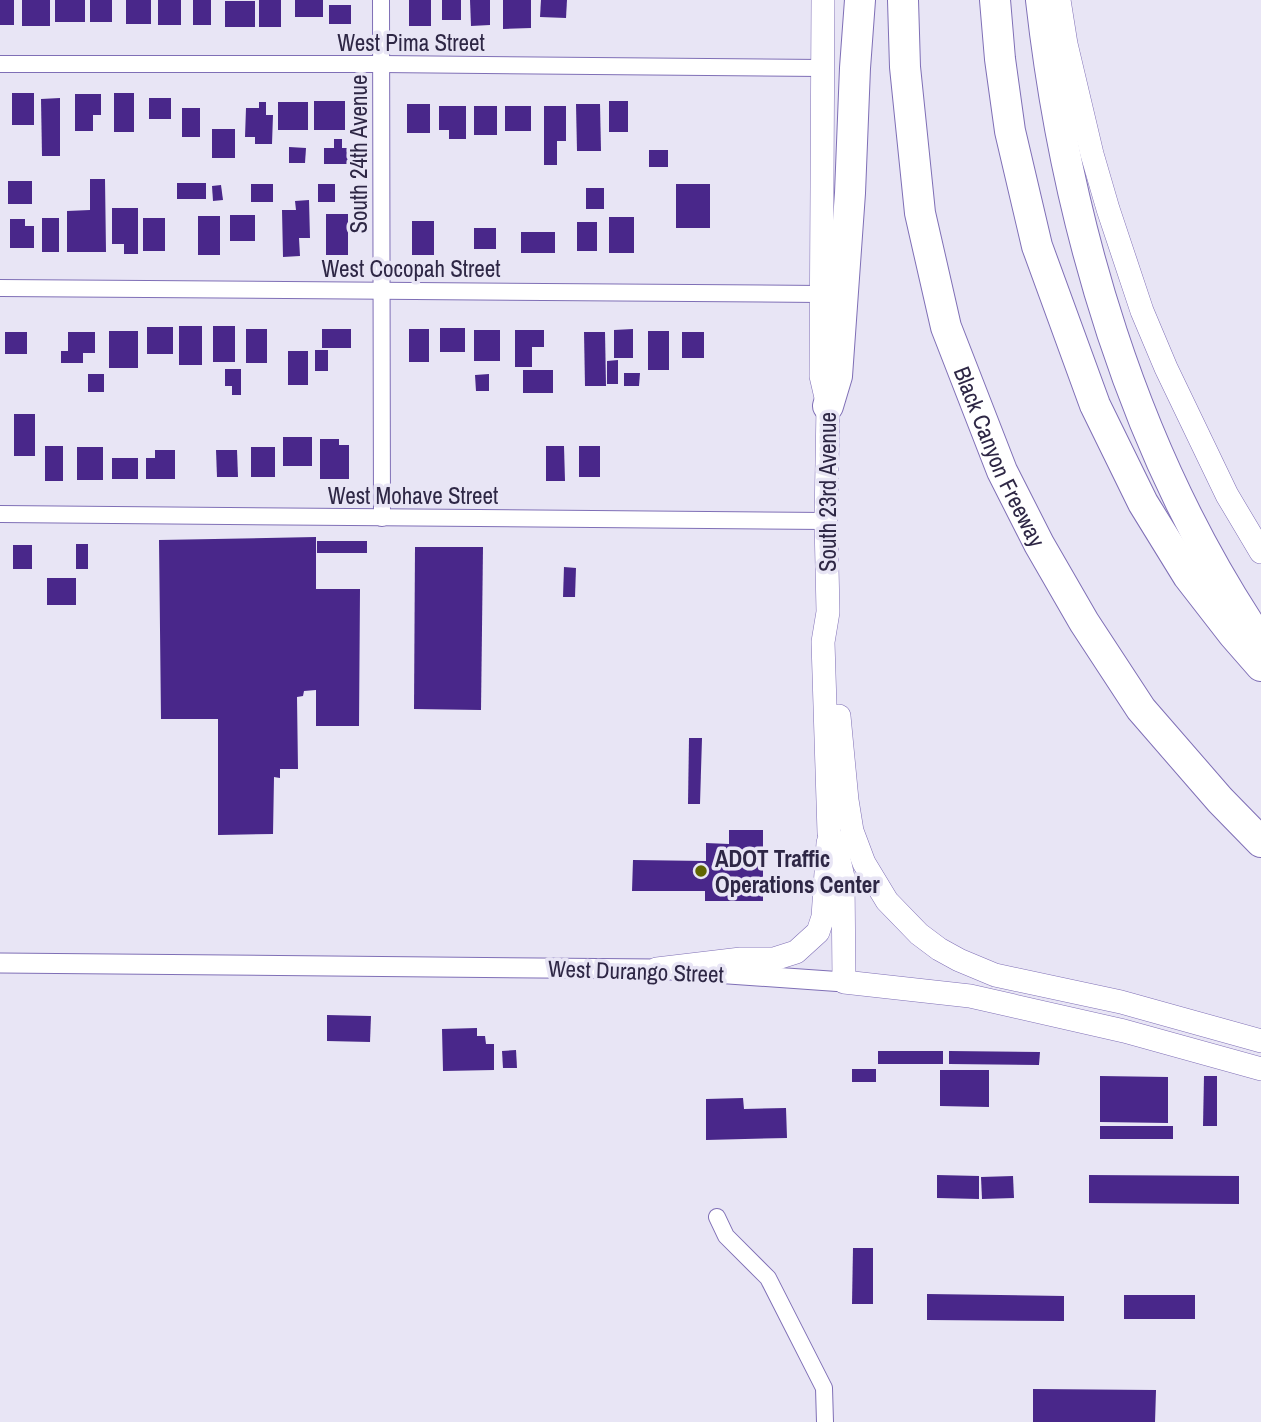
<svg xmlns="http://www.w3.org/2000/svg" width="1261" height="1422" font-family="'Archivo Narrow',sans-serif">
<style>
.building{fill:#49278a}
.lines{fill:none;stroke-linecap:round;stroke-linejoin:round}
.minor-casing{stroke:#7f6fb6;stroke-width:18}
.tertiary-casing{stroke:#7f6fb6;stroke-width:21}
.secondary-casing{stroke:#7f6fb6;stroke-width:24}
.motorway-casing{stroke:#7f6fb6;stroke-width:32}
.minor{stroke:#fff;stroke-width:16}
.tertiary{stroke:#fff;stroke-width:19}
.secondary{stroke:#fff;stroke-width:23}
.motorway{stroke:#fff;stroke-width:30}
.poi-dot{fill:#606502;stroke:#e8e5f5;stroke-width:2.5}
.labels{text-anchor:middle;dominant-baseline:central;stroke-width:7;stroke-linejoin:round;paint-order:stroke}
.street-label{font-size:23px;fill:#2e2745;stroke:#e8e5f5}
.poi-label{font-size:23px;font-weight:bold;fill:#2e2745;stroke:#e8e5f5;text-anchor:start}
</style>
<rect width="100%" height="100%" fill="#e8e5f5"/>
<g class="building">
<rect x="0" y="0" width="14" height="25"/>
<rect x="22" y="0" width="28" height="26"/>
<rect x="55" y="0" width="30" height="22"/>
<rect x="90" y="0" width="22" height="22"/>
<rect x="126" y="0" width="25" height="24"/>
<rect x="158" y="0" width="23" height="25"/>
<rect x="193" y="0" width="18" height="25"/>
<rect x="259" y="0" width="22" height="27"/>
<rect x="295" y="0" width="28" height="17"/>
<rect x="409" y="0" width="22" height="26"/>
<rect x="442" y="0" width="19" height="20"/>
<polygon points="470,0 490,0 490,25 471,26"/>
<polygon points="503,0 531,0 531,28 503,29"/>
<polygon points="541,0 567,0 566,18 540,17"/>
<rect x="225" y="1" width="30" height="26"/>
<rect x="329" y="5" width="22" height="19"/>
<rect x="12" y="93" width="22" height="32"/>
<rect x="114" y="93" width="20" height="39"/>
<polygon points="75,94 101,94 101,115 93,115 93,131 75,131"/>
<polygon points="60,98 60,156 42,156 41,99"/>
<rect x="149" y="98" width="22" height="21"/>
<rect x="314" y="101" width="31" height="29"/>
<rect x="609" y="101" width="19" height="31"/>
<polygon points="259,102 266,102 266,115 273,115 272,144 255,144 255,137 245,137 246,108 259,108"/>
<rect x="278" y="102" width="30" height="28"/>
<rect x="407" y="104" width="23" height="29"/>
<polygon points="576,104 600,104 601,151 577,151"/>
<polygon points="439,106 466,106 466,139 449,139 449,130 439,130"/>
<rect x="474" y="106" width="23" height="29"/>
<rect x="505" y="106" width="26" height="25"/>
<polygon points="544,106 566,106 566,141 557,141 557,165 544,165"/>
<rect x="182" y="108" width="18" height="29"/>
<rect x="212" y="129" width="23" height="29"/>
<polygon points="334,139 342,139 342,148 352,148 352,164 324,164 324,148 334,148"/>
<polygon points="289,147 306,148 305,163 289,163"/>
<rect x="649" y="150" width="19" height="17"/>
<polygon points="90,179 105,179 106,252 67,252 67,211 90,210"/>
<rect x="8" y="181" width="24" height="23"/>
<rect x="177" y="183" width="29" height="16"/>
<rect x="251" y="184" width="22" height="18"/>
<rect x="318" y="184" width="17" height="18"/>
<rect x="676" y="184" width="34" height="44"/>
<polygon points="221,185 223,200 213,201 212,186"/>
<rect x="586" y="188" width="18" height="21"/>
<polygon points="309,200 310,238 299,238 300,256 283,257 282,210 296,210 295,201"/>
<polygon points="112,208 138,208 138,254 124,254 124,244 112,244"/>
<rect x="326" y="214" width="22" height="41"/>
<rect x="230" y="215" width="25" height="26"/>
<rect x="198" y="216" width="22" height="39"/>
<rect x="609" y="217" width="25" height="36"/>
<rect x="42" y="218" width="17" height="34"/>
<rect x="143" y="218" width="22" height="33"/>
<polygon points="10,219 25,219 25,226 34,226 34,248 10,248"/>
<rect x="412" y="221" width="22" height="34"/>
<rect x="577" y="222" width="20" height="29"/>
<rect x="474" y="228" width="22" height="21"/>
<rect x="521" y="232" width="34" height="21"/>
<rect x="179" y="326" width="23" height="39"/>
<rect x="213" y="326" width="22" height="36"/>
<rect x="147" y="327" width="26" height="27"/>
<rect x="440" y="328" width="25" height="24"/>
<rect x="246" y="329" width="21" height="34"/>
<rect x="322" y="329" width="29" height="19"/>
<rect x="409" y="329" width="20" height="33"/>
<polygon points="633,329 633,358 614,358 614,330"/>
<rect x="474" y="330" width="26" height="31"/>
<polygon points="515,330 544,330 544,347 532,347 532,367 515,367"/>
<rect x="109" y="331" width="29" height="37"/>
<rect x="648" y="331" width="21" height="39"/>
<rect x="5" y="332" width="22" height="22"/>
<polygon points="68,332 95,332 95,353 83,353 83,363 61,363 61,351 68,351"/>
<polygon points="584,332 605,332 606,386 585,386"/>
<rect x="682" y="332" width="22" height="26"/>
<rect x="315" y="350" width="13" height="21"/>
<rect x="288" y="351" width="20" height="34"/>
<polygon points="618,360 618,384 607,384 607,361"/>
<polygon points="225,369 241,369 241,395 232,395 232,386 225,386"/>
<rect x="523" y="370" width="30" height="23"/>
<polygon points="624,373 640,373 639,386 624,386"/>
<rect x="88" y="374" width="16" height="18"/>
<polygon points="489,374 489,391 476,391 475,375"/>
<rect x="14" y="414" width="21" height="42"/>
<rect x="283" y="437" width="29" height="29"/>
<polygon points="320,439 339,439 339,445 349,445 349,479 320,479"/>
<rect x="45" y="446" width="18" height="35"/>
<polygon points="546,446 564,446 565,481 546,481"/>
<rect x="579" y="446" width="21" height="31"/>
<rect x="77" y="447" width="26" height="33"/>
<rect x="251" y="447" width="24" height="30"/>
<polygon points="155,450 175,450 175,479 146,479 146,458 155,458"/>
<polygon points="216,450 237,450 238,477 217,477"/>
<rect x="112" y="458" width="26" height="21"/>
<polygon points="316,537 316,589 360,589 359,726 316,726 316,690 304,691 303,696 297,697 298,769 280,769 280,778 274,777 273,834 218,835 218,719 161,719 159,540"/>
<rect x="317" y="541" width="50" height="12"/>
<rect x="76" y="544" width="12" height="25"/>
<rect x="13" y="545" width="19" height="24"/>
<polygon points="415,547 483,547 481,710 414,709"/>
<polygon points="564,567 576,568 575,597 563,597"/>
<rect x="47" y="578" width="29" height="27"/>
<polygon points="689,738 702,738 700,804 688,804"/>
<polygon points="729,830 763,830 763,901 705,901 705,891 632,891 633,860 706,861 706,843 729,844"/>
<polygon points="327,1015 371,1016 370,1042 327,1041"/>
<polygon points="477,1028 477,1036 485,1036 486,1044 494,1044 494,1070 443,1071 442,1029"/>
<polygon points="516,1050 517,1068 503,1068 502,1051"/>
<rect x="878" y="1051" width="65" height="13"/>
<polygon points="949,1051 1040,1052 1039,1065 949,1064"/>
<rect x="852" y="1069" width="24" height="13"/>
<polygon points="940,1070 989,1070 989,1107 940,1106"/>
<polygon points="1100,1076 1168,1077 1168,1123 1100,1122"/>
<polygon points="1204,1076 1217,1076 1217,1126 1203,1126"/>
<polygon points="743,1098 744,1109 786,1108 787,1138 706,1140 706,1099"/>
<rect x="1100" y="1126" width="73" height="13"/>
<polygon points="937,1175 979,1176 979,1199 937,1198"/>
<polygon points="1089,1175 1239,1176 1239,1204 1089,1203"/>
<polygon points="1013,1176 1014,1198 982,1199 981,1177"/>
<polygon points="853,1248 873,1248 873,1304 852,1304"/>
<polygon points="927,1294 1064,1296 1064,1321 927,1320"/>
<rect x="1124" y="1295" width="71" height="24"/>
<polygon points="1033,1389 1156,1390 1155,1422 1033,1422"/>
</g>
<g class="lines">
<g class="minor-casing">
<g id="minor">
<polyline points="381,0 382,518"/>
<polyline points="0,64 381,64 822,68"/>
<polyline points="0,288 821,294"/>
<polyline points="0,514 826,521"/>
<polyline points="717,1217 726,1236 768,1278 824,1388 825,1422"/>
</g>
</g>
<g class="tertiary-casing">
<polyline id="tertiary" points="0,963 657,969 844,982"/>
</g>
<g class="secondary-casing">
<g id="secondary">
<polyline points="823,0 821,376 828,406 826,521 828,612 823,642 829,833 837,851 843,877 844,982 970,996 1124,1031 1261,1069"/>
<polyline points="1059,0 1066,44 1092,154 1108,209 1142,311 1166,368 1227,495 1261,552"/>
<polyline points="839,716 847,800 852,831 864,863 887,901 919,934 939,949 959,960 995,975 1121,1002 1261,1041"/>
<polyline points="657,969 741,959 774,959 796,952 818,932 823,917 828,843"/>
</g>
</g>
<g class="motorway-casing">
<g id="motorway">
<path id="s1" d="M 903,0 L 905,67 L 920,213 L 946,327 L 1002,471 L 1039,544 L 1084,622 L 1141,709 L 1220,800 L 1261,842"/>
<polyline points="995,0 1000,59 1010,131 1037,246 1095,405 1143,503 1188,576 1233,634 1261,666"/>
<path d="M 1041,0 C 1066,223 1133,452 1259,639"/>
<polyline points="828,406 837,376 850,193 855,68 860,0"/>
</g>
</g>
<use href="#minor" class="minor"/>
<use href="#tertiary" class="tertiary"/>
<use href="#secondary" class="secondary"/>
<use href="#motorway" class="motorway"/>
</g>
<circle class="poi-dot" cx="701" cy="871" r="7"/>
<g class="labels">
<g class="street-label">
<text x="411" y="42">West Pima Street</text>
<text transform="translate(358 154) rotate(-90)">South 24th Avenue</text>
<text x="411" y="268">West Cocopah Street</text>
<text stroke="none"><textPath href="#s1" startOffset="471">Black Canyon Freeway</textPath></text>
<text transform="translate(827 492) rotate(-90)">South 23rd Avenue</text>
<text x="413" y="495">West Mohave Street</text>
<text transform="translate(636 971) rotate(2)">West Durango Street</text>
</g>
<g class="poi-label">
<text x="715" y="858">ADOT Traffic<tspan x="715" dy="26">Operations Center</tspan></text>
</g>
</g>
</svg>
